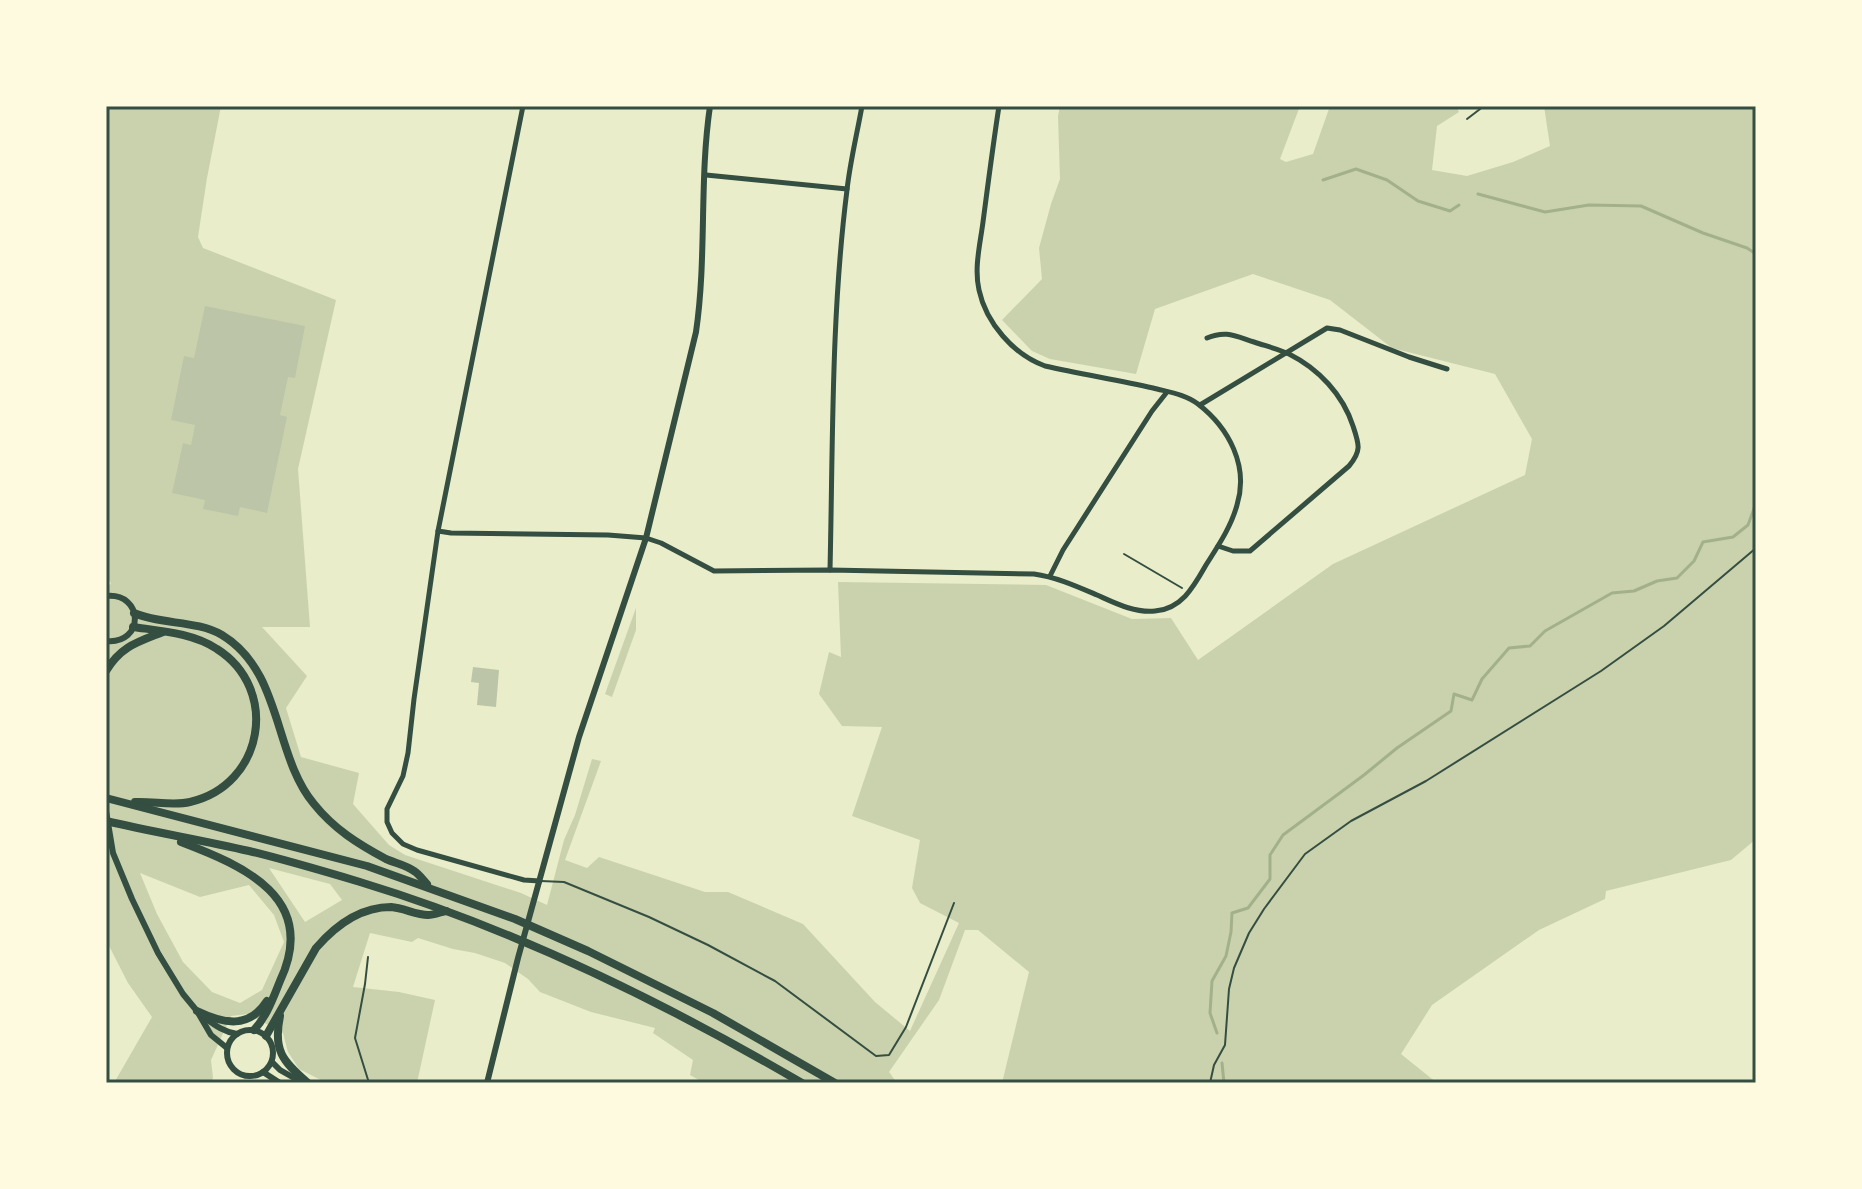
<svg xmlns="http://www.w3.org/2000/svg" width="1862" height="1189" font-family="Quicksand,sans-serif">
<style>
.green{fill:#cad2ad;fill-rule:evenodd}
.lines{fill:none;stroke-linecap:round;stroke-linejoin:round}
.stream{stroke:#a3b18a;stroke-width:3}
.building{fill:#bcc5a7}
.path{stroke:#344e41;stroke-width:2}
.service{stroke:#344e41;stroke-width:2}
.minor{stroke:#344e41;stroke-width:5}
.secondary{stroke:#344e41;stroke-width:6}
.motorway{stroke:#344e41;stroke-width:8}
.neatline{fill:none;stroke:#344e41;stroke-width:3}
</style>
<rect width="100%" height="100%" fill="#e9edc9"/>
<g class="green">
<path d="M 106,106 L 221,106 L 207,178 L 198,237 L 203,248 L 336,300 L 298,469 L 310,627 L 262,627 L 307,676 L 286,708 L 301,757 L 359,773 L 353,804 L 389,845 L 405,855 L 521,893 L 547,905 L 564,840 L 575,815 L 592,759 L 601,761 L 565,860 L 587,868 L 599,857 L 705,892 L 728,892 L 803,924 L 875,1002 L 910,1031 L 959,923 L 920,903 L 912,888 L 920,840 L 852,816 L 882,727 L 842,726 L 819,694 L 829,652 L 841,657 L 838,582 L 1046,585 L 1132,619 L 1171,618 L 1198,660 L 1333,564 L 1525,475 L 1532,439 L 1495,374 L 1392,348 L 1330,300 L 1253,274 L 1155,309 L 1136,374 L 1050,359 L 1032,351 L 1002,320 L 1042,279 L 1039,248 L 1051,204 L 1060,179 L 1058,116 L 1060,106 L 1300,106 L 1280,159 L 1286,162 L 1313,154 L 1330,106 L 1456,106 L 1459,112 L 1437,126 L 1432,170 L 1467,176 L 1513,162 L 1550,146 L 1544,106 L 1756,106 L 1756,839 L 1731,860 L 1606,891 L 1605,899 L 1539,930 L 1432,1005 L 1401,1054 L 1437,1083 L 1002,1083 L 1029,972 L 978,930 L 965,930 L 939,1000 L 889,1072 L 897,1083 L 704,1083 L 690,1075 L 693,1060 L 653,1033 L 655,1028 L 591,1012 L 540,992 L 528,979 L 505,963 L 475,953 L 453,949 L 418,938 L 412,942 L 370,933 L 353,987 L 399,992 L 435,1000 L 417,1083 L 327,1083 L 299,1069 L 288,1052 L 283,1033 L 248,1014 L 231,1016 L 211,1060 L 213,1078 L 211,1083 L 114,1083 L 152,1017 L 128,983 L 106,940 L 106,586 L 111,584 L 106,573 ZM 269,868 L 330,884 L 342,900 L 305,922 ZM 140,873 L 200,897 L 249,885 L 274,915 L 284,942 L 262,990 L 240,1003 L 212,992 L 183,962 L 157,914 Z"/>
<polygon points="636,608 636,630 612,697 605,694"/>
</g>
<g class="lines">
<g class="stream">
<polyline points="1323,180 1356,169 1387,180 1418,201 1450,211 1459,205"/>
<polyline points="1478,194 1545,212 1589,205 1641,206 1703,233 1747,248 1756,254"/>
<polyline points="1217,1033 1210,1013 1212,981 1226,956 1231,932 1232,913 1248,908 1270,879 1270,855 1283,835 1364,775 1397,748 1451,711 1454,694 1472,700 1482,679 1509,648 1530,646 1545,631 1612,593 1634,591 1657,581 1677,578 1694,561 1703,542 1733,537 1748,525 1756,503"/>
<polyline points="1222,1063 1224,1083"/>
</g>
</g>
<g class="building">
<polygon points="205,306 305,326 295,378 288,377 280,415 287,417 267,513 240,507 238,516 203,509 205,500 172,493 183,443 191,445 195,425 171,420 184,356 194,358"/>
<polygon points="473,667 499,670 496,707 477,705 479,683 471,682"/>
</g>
<g class="lines">
<polyline class="path" points="1124,554 1182,588"/>
<g class="service">
<polyline points="1467,119 1484,106"/>
<polyline points="541,881 564,882 649,917 708,945 775,981 876,1056 889,1055 906,1027 954,903"/>
<polyline points="368,957 365,984 355,1038 369,1083"/>
<polyline points="1210,1083 1214,1065 1225,1045 1229,989 1234,968 1249,933 1264,909 1305,854 1351,821 1426,781 1601,671 1664,626 1756,548"/>
</g>
<g class="minor">
<polyline points="523,106 438,531 414,699 408,753 403,776 387,809 387,822 392,833 403,844 417,850 524,880 540,881"/>
<polyline points="706,175 847,189"/>
<path d="M 1207,338 C 1226,330 1235,336 1254,342 C 1266,346 1278,349 1289,354 C 1319,369 1343,395 1353,426 C 1359,444 1362,451 1349,466 L 1250,551 L 1233,551 L 1218,546"/>
<polyline points="1200,405 1327,328 1340,330 1409,357 1447,369"/>
<path d="M 438,531 L 451,533 L 608,535 L 646,538 L 661,543 L 714,571 L 830,570 L 1034,574 C 1056,577 1076,586 1097,595 C 1115,603 1134,613 1155,611 C 1182,609 1194,586 1206,565 C 1218,546 1231,527 1237,505 C 1249,466 1229,428 1198,404 C 1185,394 1168,392 1153,388 C 1117,380 1081,374 1045,366 C 1014,355 986,323 979,290 C 974,268 980,245 983,222 C 988,184 993,145 999,106"/>
<path d="M 830,570 C 833,443 831,316 847,190 C 850,162 857,134 862,106"/>
<polyline points="1050,576 1063,550 1152,411 1167,392"/>
</g>
<g class="secondary">
<path d="M 106,596 C 144,592 145,645 106,641"/>
<polyline points="106,811 113,853 132,899 158,953 183,994 197,1011 211,1035 227,1048"/>
<path d="M 205,1018 C 216,1026 224,1032 237,1034"/>
<circle cx="250" cy="1053" r="23"/>
<polyline points="272,1062 280,1070 303,1083"/>
<polyline points="263,1072 280,1083"/>
<path d="M 487,1083 L 518,958 L 579,737 L 646,538 L 696,332 C 707,257 699,181 710,106"/>
</g>
<g class="motorway">
<path d="M 134,613 C 162,625 196,620 222,635 C 283,672 273,755 314,804 C 334,829 358,844 386,859 C 395,863 406,865 414,871 C 419,874 423,880 427,884"/>
<path d="M 133,627 C 161,631 193,633 217,649 C 280,689 264,785 190,802 C 173,806 153,801 135,802"/>
<path d="M 106,671 C 121,646 138,642 163,632"/>
<polyline points="106,798 367,866 515,919 588,951 713,1013 835,1083"/>
<path d="M 106,821 C 153,832 201,840 249,851 C 286,860 323,871 360,882 C 515,929 662,1001 802,1083"/>
<path d="M 181,842 C 244,866 319,898 280,981 C 273,998 267,1016 254,1030"/>
<path d="M 197,1011 C 224,1024 249,1029 267,1001"/>
<path d="M 280,1016 C 273,1050 282,1061 308,1083"/>
<path d="M 266,1036 L 316,948 C 335,926 360,907 391,907 C 404,908 416,915 428,915 C 434,915 441,912 446,911"/>
</g>
</g>
<rect width="1862" height="1189" fill="none" stroke="#fefae0" stroke-width="216"/>
<rect x="108" y="108" width="1646" height="973" class="neatline"/>
</svg>
